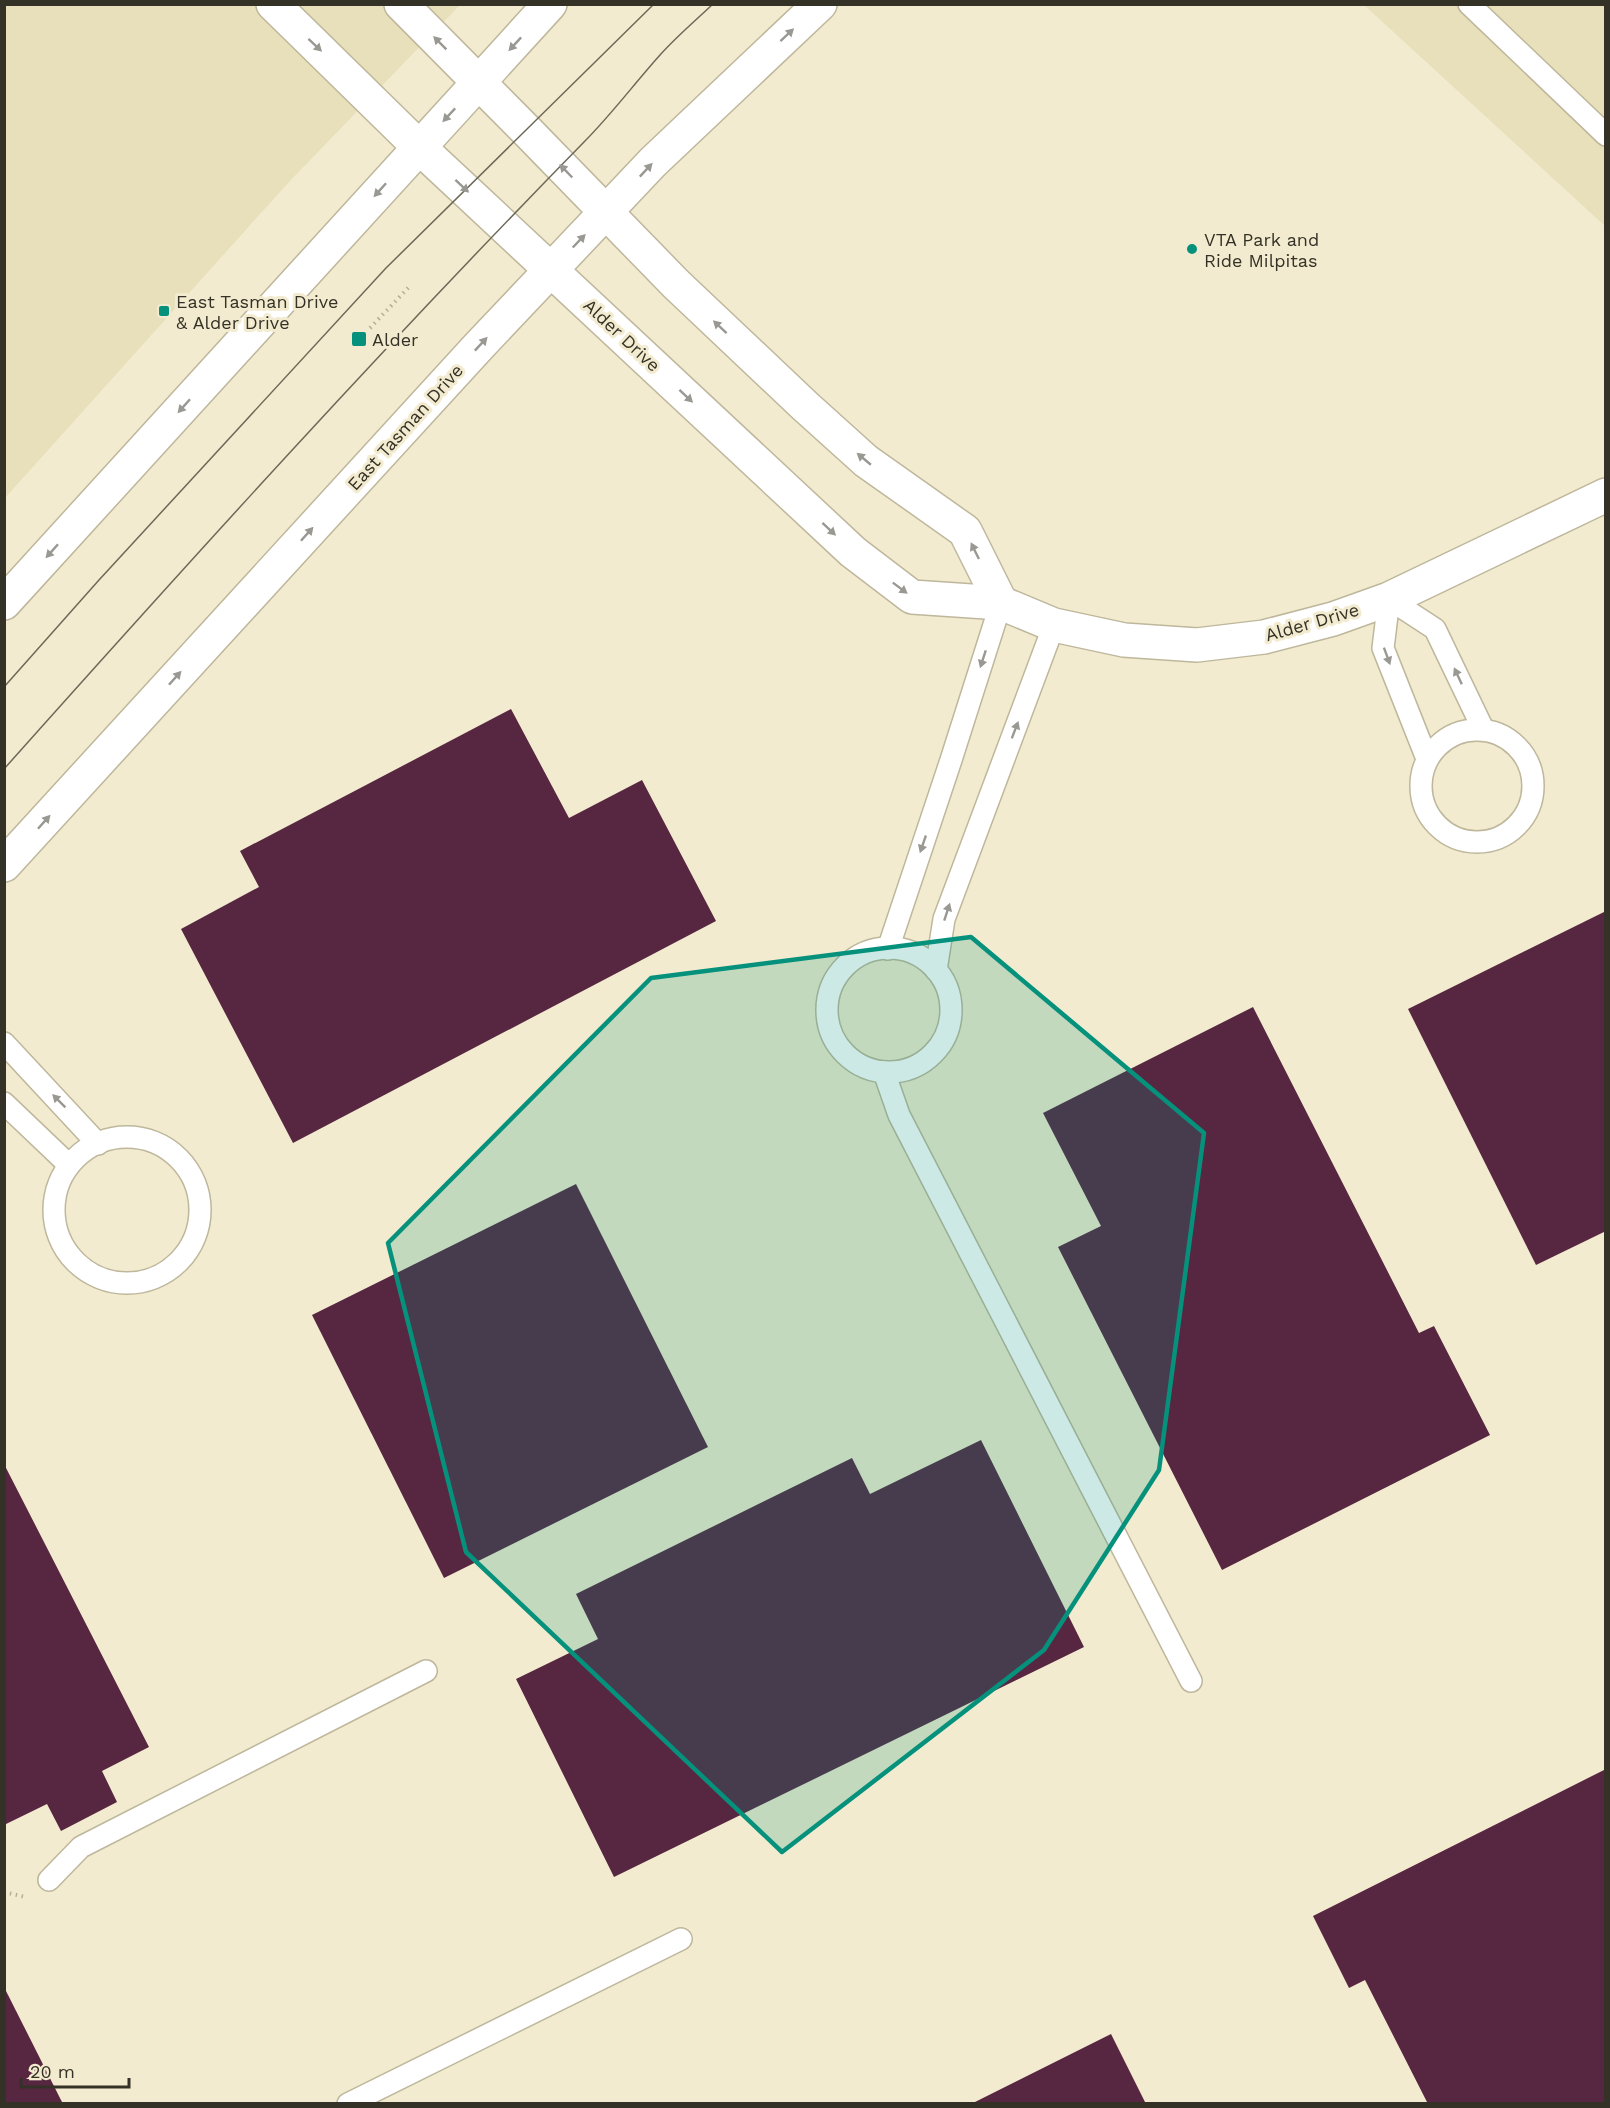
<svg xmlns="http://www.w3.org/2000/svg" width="1610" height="2108" font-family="'Work Sans',sans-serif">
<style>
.built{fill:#e8dfbb}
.building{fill:#572742}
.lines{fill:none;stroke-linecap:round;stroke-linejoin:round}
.lane-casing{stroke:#beb79c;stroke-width:24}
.secondary-casing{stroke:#beb79c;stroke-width:36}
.primary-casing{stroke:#beb79c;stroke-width:36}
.path{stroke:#b5af98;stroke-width:4;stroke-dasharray:1.5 4.5;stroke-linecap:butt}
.lane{stroke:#fff;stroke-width:21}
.secondary{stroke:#fff;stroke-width:33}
.primary{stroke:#fff;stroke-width:33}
.tram{stroke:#6d6858;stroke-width:1.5}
.oneway{fill:#9a9892}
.marked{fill:#05917c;fill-opacity:0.2;stroke:#05917c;stroke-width:4.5;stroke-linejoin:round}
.poi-dot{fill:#05917c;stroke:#f3ebcf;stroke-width:2}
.labels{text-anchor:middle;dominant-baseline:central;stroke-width:6;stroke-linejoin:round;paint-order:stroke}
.poi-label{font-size:18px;fill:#343126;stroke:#f3ebcf;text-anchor:start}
.street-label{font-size:18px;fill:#343126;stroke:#f3ebcf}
</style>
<rect width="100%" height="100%" fill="#f3ebcf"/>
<g class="built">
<polygon points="5,5 460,5 288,183 5,498"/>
<polygon points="1364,5 1605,5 1605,226"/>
</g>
<g class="building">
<polygon points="511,709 569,818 642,780 716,921 293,1143 181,929 259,887 240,851"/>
<polygon points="1606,911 1606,1231 1536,1265 1408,1009"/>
<polygon points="1253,1007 1419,1333 1434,1326 1490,1435 1222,1570 1058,1247 1101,1226 1043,1113"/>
<polygon points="576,1184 708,1447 444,1578 312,1315"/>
<polygon points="981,1440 1084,1647 614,1877 516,1679 598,1639 576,1594 852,1458 870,1494"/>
<polygon points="4,1464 149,1747 102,1771 117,1802 61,1831 47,1804 4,1825"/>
<polygon points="1606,1769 1606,2104 1428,2104 1365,1980 1349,1988 1313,1916"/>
<polygon points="4,1987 63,2104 4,2104"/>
<polygon points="1111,2034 1146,2104 971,2104"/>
</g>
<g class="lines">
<g class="lane-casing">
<g id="lane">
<polyline points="1469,4 1606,135"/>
<circle cx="1477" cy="786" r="56"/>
<polyline points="1427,759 1383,648 1389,599 1435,629 1483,729"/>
<circle cx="889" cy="1010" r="62"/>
<polyline points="888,949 951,760 1001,603"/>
<polyline points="936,970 944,919 1054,625"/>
<polyline points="4,1043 98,1144"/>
<polyline points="884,1072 899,1115 1191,1681"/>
<polyline points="4,1103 69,1165"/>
<circle cx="127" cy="1210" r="73"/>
<polyline points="49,1880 81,1847 426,1671"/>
<polyline points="348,2104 681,1939"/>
</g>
</g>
<g class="secondary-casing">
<g id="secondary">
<polyline points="273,4 419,147 853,552 912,597 1001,603 1054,625 1124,640 1197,645 1264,637 1333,619 1389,599 1606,495"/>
<polyline points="401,4 526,130 676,284 805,406 866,461 965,531 1001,603"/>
</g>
</g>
<g class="primary-casing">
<g id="primary">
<polyline points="4,603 550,4"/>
<polyline points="4,865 478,347 653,162 820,4"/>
</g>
</g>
<g class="path">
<polyline points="370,328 409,287"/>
<polyline points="4,1892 25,1897"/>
</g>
<use href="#lane" class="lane"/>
<use href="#secondary" class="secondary"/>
<use href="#primary" class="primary"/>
<g class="tram">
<polyline points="4,687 99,580 386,268 654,4"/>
<path d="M 4,769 C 194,556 385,345 584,142 C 611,115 634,84 660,55 C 676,37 695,21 713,4"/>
</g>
</g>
<defs><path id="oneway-solid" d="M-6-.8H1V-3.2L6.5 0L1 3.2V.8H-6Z" transform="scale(1.5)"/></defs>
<g class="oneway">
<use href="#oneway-solid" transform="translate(787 35) rotate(-43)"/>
<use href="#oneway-solid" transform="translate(440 43) rotate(-135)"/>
<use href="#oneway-solid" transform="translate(515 44) rotate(133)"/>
<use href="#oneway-solid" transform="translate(315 45) rotate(43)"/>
<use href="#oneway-solid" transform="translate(449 115) rotate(133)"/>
<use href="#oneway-solid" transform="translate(646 170) rotate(-47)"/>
<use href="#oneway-solid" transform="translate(566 171) rotate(-134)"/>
<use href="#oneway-solid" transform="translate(462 186) rotate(43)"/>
<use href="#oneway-solid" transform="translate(380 190) rotate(132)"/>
<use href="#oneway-solid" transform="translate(579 241) rotate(-46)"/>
<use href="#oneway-solid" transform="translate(720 327) rotate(-137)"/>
<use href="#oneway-solid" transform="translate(481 344) rotate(-47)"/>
<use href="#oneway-solid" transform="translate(686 396) rotate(43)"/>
<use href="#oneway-solid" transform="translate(184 406) rotate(132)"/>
<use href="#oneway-solid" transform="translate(864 459) rotate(-140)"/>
<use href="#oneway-solid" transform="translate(829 529) rotate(43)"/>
<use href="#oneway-solid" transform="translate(307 534) rotate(-48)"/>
<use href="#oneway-solid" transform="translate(52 551) rotate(132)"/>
<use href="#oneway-solid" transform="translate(975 551) rotate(-116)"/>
<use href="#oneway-solid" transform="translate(900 588) rotate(37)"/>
<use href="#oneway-solid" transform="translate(1387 656) rotate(70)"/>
<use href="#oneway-solid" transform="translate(983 659) rotate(108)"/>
<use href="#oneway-solid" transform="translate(1458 676) rotate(-115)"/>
<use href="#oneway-solid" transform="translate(175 678) rotate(-48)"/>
<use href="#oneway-solid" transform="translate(1015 730) rotate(-69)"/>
<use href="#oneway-solid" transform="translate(44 822) rotate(-48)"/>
<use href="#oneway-solid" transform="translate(923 844) rotate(109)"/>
<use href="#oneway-solid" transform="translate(947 912) rotate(-72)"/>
<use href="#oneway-solid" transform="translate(59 1101) rotate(-135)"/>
</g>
<path class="marked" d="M 971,937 L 1204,1133 L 1159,1470 L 1044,1650 L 782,1852 L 466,1552 L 388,1243 L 651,978 Z"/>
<g class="poi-dot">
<circle cx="1192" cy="249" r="6"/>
<rect x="158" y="305" width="12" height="12" rx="3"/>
<rect x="351" y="331" width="16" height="16" rx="3"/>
</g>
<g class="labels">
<g class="poi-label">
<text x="1204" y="239">VTA Park and<tspan x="1204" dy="21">Ride Milpitas</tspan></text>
<text x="176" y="301">East Tasman Drive<tspan x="176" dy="21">&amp; Alder Drive</tspan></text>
<text x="372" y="339">Alder</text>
</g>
<g class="street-label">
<text transform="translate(622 335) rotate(43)">Alder Drive</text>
<text transform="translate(405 427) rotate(-48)">East Tasman Drive</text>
<text transform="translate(1312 622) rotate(-16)">Alder Drive</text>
</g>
</g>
<rect width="1610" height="2108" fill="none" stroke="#343126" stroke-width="12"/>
<path d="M21 2078v9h108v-9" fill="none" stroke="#343126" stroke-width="3"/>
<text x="30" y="2078" font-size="18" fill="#343126" stroke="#f3ebcf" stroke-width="4.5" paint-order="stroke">20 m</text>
</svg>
